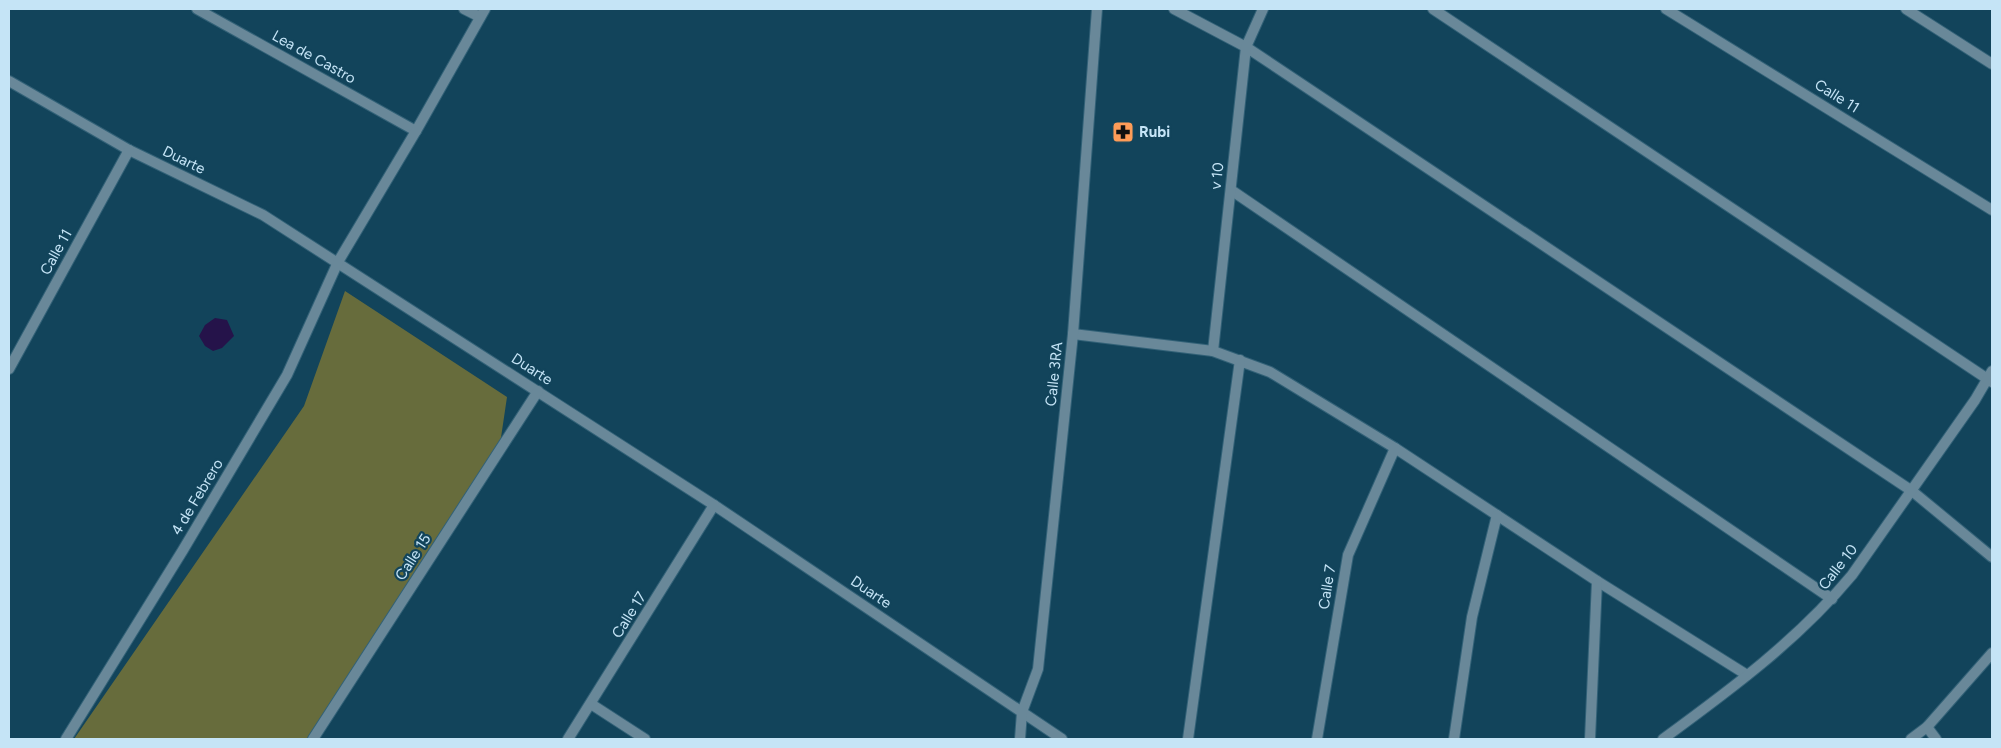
<svg xmlns="http://www.w3.org/2000/svg" width="2001" height="748" font-family="Figtree,sans-serif">
<style>
.green{fill:#676c3c}
.water{fill:#25134a}
.lines{fill:none;stroke-linecap:round;stroke-linejoin:round}
.street-casing{stroke:#326177;stroke-width:12}
.street{stroke:#698899;stroke-width:10}
.labels{text-anchor:middle;dominant-baseline:central;stroke-width:4.5;stroke-linejoin:round;paint-order:stroke}
.street-label{font-size:15px;fill:#c5e4f6;stroke:#12445b}
.poi-label{font-size:15px;font-weight:bold;fill:#c5e4f6;stroke:#12445b;text-anchor:start}
</style>
<rect width="100%" height="100%" fill="#12445b"/>
<polygon class="green" points="345,291 507,397 499,451 313,739 74,739 304,406"/>
<polygon class="water" points="215,318 227,320 234,336 222,348 213,351 205,346 199,336 205,325"/>
<g class="lines">
<g class="street-casing">
<g id="street">
<polyline points="197,9 416,131"/>
<polyline points="464,9 480,17"/>
<polyline points="1174,9 1246,47 1912,491 1992,557"/>
<polyline points="1433,9 1992,382"/>
<polyline points="1666,9 1992,210"/>
<polyline points="1906,9 1992,64"/>
<polyline points="9,81 129,150 263,215 714,505 1062,739"/>
<polyline points="1231,190 1832,599"/>
<polyline points="1073,334 1213,351 1270,372 1395,448 1597,581 1747,675"/>
<polyline points="1213,351 1246,47 1263,9"/>
<polyline points="9,369 129,150"/>
<polyline points="591,704 645,739"/>
<polyline points="1927,727 1936,739"/>
<polyline points="66,739 183,550 287,375 338,262 416,131 485,9"/>
<polyline points="313,739 538,391"/>
<polyline points="568,739 714,505"/>
<polyline points="1020,739 1022,712 1038,669 1073,334 1097,9"/>
<polyline points="1188,739 1240,360"/>
<polyline points="1317,739 1348,555 1395,448"/>
<polyline points="1454,739 1472,617 1497,515"/>
<polyline points="1590,739 1597,581"/>
<path d="M 1663,739 C 1730,690 1798,640 1852,575 L 1975,400 L 1992,371"/>
<polyline points="1911,739 1927,727 1992,653"/>
</g>
</g>
<use href="#street" class="street"/>
</g>
<defs>
<g id="pharmacy-square" transform="scale(1.125)"><rect x="-9" y="-9" width="18" height="18" rx="4" fill="#fe9c58" stroke="#12445b"/><path d="M-2-6h4v4h4v4h-4v4h-4v-4h-4v-4h4Z" fill="#111"/></g>
</defs>
<g fill-rule="evenodd">
<use href="#pharmacy-square" x="1123" y="132"/>
</g>
<g class="labels">
<g class="street-label">
<text transform="translate(314 57) rotate(29)">Lea de Castro</text>
<text transform="translate(1837 96) rotate(32)">Calle 11</text>
<text transform="translate(184 160) rotate(26)">Duarte</text>
<text transform="translate(1217 176) rotate(-84)">v 10</text>
<text transform="translate(56 252) rotate(-61)">Calle 11</text>
<text transform="translate(532 369) rotate(33)">Duarte</text>
<text transform="translate(1054 374) rotate(-84)">Calle 3RA</text>
<text transform="translate(197 497) rotate(-59)">4 de Febrero</text>
<text transform="translate(413 557) rotate(-57)">Calle 15</text>
<text transform="translate(1838 567) rotate(-52)">Calle 10</text>
<text transform="translate(1327 587) rotate(-81)">Calle 7</text>
<text transform="translate(871 592) rotate(34)">Duarte</text>
<text transform="translate(629 615) rotate(-58)">Calle 17</text>
</g>
<g class="poi-label">
<text x="1139" y="132">Rubi</text>
</g>
</g>
<rect width="2001" height="748" fill="none" stroke="#c5e4f6" stroke-width="20"/>
</svg>
